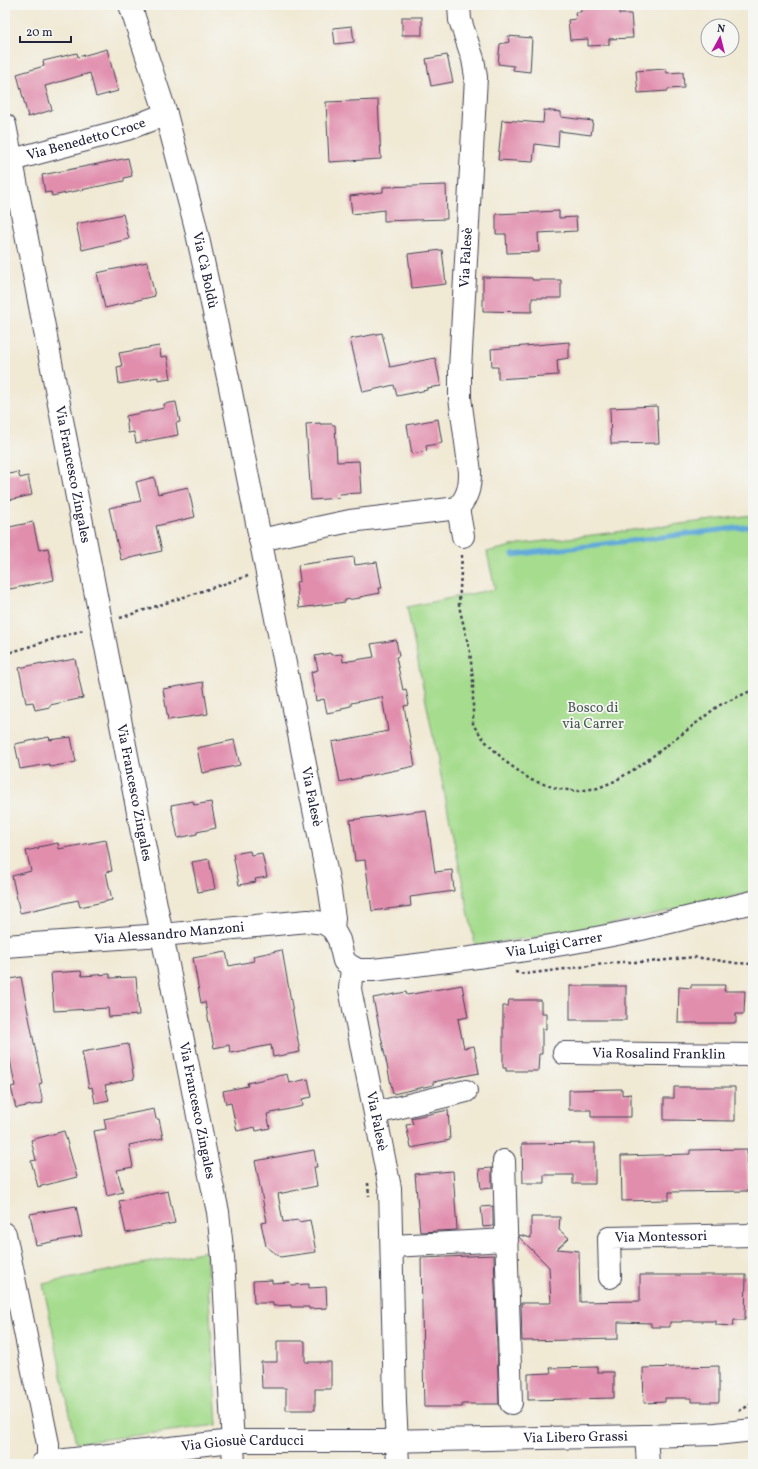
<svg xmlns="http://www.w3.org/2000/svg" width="758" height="1469" font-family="Vollkorn,serif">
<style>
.green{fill:#a5dc8d;stroke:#647f64}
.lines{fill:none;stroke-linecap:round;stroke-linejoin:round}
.stream{stroke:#63aad9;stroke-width:5}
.building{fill:#e18ead}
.minor-casing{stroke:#414052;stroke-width:24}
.path{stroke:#414052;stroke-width:2.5;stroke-dasharray:3 3;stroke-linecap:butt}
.minor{stroke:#fff;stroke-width:22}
.labels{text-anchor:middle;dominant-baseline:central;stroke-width:3.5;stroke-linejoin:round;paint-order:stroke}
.street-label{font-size:14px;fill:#22223b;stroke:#f6f6f2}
.park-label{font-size:14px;fill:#495a54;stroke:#f6f6f2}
</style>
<rect width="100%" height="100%" fill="#f6f6f2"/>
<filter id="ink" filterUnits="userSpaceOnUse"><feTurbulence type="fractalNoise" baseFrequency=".025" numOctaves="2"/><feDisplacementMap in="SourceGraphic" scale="8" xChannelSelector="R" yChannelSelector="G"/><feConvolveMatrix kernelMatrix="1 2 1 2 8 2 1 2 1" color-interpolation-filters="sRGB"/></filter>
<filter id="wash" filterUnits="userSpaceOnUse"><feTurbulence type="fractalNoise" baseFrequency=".012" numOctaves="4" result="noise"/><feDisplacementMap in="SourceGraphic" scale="16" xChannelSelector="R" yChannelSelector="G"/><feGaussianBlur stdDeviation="0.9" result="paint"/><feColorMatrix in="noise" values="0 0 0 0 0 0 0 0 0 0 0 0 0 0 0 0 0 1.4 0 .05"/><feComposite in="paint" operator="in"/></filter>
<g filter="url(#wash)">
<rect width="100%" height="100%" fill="#f0e9d4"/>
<g class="green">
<polygon points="753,515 753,892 570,933 475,945 407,607 495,589 487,552 520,544"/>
<polygon points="206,1251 217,1425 76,1443 43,1284"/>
</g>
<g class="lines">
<polyline class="stream" points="513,555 753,526"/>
</g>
<g id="blocks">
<g class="building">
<polygon points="581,5 619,5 619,14 631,14 633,38 609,39 609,45 588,46 588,39 570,40 568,20 576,19 575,12 581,12"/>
<rect x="402" y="17" width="20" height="18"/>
<polygon points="352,26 354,42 335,44 333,28"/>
<polygon points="508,36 532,38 530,72 513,70 514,66 498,64 500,44 509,42"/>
<polygon points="107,49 118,91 96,97 90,73 45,86 52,110 28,117 17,74 44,66 43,61 77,53 78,57"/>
<polygon points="447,55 453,82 431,86 426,59"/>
<polygon points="666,69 667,73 683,72 684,88 668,89 668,91 638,93 636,71"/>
<polygon points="378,100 381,159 329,162 326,102"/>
<polygon points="544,110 561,112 561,117 593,121 591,135 559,131 558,147 535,144 533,162 498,160 502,120 543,123"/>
<polygon points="128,158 132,176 124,178 124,181 52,196 51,192 45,193 42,175"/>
<polygon points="446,185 447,219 384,221 384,210 352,214 350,196 383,192 383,187"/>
<polygon points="559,211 559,218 576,217 577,231 538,233 539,252 507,253 506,234 496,234 496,214"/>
<polygon points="123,214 129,239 82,250 76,224"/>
<polygon points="442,250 446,284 412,288 408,254"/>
<polygon points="147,262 155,296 105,308 97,273"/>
<polygon points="483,277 532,278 532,280 561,280 561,298 532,298 532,312 483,311"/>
<polygon points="382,333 390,367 435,358 441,386 427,388 427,390 397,396 394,385 363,392 350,339"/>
<polygon points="569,342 569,358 557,360 558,375 498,379 498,367 492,367 491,349"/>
<polygon points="159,346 161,357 167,356 171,378 158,380 158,377 119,384 117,367 122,366 119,353"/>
<polygon points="176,402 180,422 176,423 178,435 136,443 134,432 128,433 126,416 164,408 164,404"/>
<polygon points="657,406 659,443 611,444 610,408"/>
<polygon points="438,419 442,443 426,446 427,451 412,454 407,425"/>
<polygon points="320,423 320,424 332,424 333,425 335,425 337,462 359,461 361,493 339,494 340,498 311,500 306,424"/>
<polygon points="18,472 20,478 28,476 32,495 5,501 5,475"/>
<polygon points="154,477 158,494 188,487 195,517 156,526 162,551 121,560 109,508 141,501 136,482"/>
<polygon points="33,522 39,550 48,548 54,580 5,590 5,528"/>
<polygon points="354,557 355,565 377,562 382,588 379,588 380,593 360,597 360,598 345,600 345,602 299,608 296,582 300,581 298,565"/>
<polygon points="396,640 399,656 396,657 403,690 406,689 409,705 404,706 415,766 340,782 332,742 388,731 382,697 351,703 351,706 342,708 342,710 327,713 324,699 316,701 311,672 318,670 315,656 330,653 331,655 342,654 343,662 374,657 371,644"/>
<polygon points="75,659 83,698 50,705 50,707 35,710 33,702 26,703 19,668 42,663 42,665"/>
<polygon points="203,682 208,714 168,720 163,689"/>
<polygon points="49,737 50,740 71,737 76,762 50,767 49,764 20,769 15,744"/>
<polygon points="234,740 240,765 202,773 197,748"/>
<polygon points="193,801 194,805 211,802 216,828 197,832 197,834 178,838 171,805"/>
<polygon points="426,810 435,872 452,870 454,891 410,897 411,906 372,911 365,860 355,861 350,820"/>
<polygon points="106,840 112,871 106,872 112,900 80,907 78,900 20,913 12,876 31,871 26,851 39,848 38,847 58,843 59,849"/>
<polygon points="250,851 251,855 262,853 267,877 255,879 256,882 239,885 233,854"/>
<polygon points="209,859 215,889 198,892 192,862"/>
<polygon points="282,950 300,1052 273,1057 271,1045 230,1053 229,1045 214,1048 205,1002 201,1003 193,958 226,952 229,966 254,961 253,956"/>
<polygon points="81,971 82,976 110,974 110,978 136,977 139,1015 109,1017 108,1008 54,1011 51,973"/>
<polygon points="21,977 42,1083 39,1084 43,1103 16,1108 11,1087 15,1086 5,1032 5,980"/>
<polygon points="462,985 468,1017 458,1019 464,1048 474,1046 479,1073 433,1082 433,1085 393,1094 373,998 406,992 407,995"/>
<polygon points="691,985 725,985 724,991 745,991 744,1014 736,1014 736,1023 678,1023 679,987 691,988"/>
<rect x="570" y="986" width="56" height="34"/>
<polygon points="509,1000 541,1000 541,1013 546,1013 546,1029 542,1029 542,1054 539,1054 538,1071 506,1071 506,1068 503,1068 503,1006 508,1006"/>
<polygon points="128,1044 134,1079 105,1085 109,1100 95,1103 92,1087 89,1088 82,1052"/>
<polygon points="287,1074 289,1083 308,1079 312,1097 302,1099 303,1106 267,1114 270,1128 256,1131 255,1127 237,1131 231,1103 226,1104 223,1091 248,1086 247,1083"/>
<polygon points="674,1087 735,1087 735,1121 664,1120 664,1098 674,1098"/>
<polygon points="622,1089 622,1095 631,1094 631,1117 591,1117 591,1110 569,1110 569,1090"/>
<polygon points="154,1109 156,1119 159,1119 163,1138 129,1145 133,1167 117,1170 123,1192 107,1196 94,1131 106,1129 104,1119"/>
<polygon points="448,1110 450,1140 411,1148 406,1125 413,1124 411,1118"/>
<polygon points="64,1131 77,1177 38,1187 31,1161 36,1160 31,1140"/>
<polygon points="595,1143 595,1184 573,1184 573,1175 544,1175 544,1183 523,1183 522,1144"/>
<polygon points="747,1149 748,1191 669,1192 669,1200 622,1201 621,1156 690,1154 690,1150"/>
<polygon points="314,1150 317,1167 314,1167 317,1186 278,1194 283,1222 298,1220 299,1222 310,1220 316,1252 280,1257 266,1246 261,1223 267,1222 255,1161"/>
<polygon points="492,1168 492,1188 481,1189 479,1169"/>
<polygon points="453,1171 457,1230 420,1232 415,1174"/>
<polygon points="168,1191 175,1223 126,1233 119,1201"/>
<polygon points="76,1206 82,1236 36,1245 30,1214"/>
<polygon points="493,1206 493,1226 483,1227 481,1207"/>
<polygon points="531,1217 560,1217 559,1230 569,1238 557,1249 579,1251 580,1302 640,1301 640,1275 746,1275 745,1320 734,1320 733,1326 716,1325 716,1321 682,1321 682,1322 670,1322 670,1327 651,1327 651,1323 618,1322 618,1339 522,1341 521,1303 551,1303 549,1267 519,1237 519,1235 531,1238"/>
<polygon points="494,1255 499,1404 462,1404 462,1407 424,1407 421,1258"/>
<polygon points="272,1280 272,1283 290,1282 291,1285 309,1284 309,1288 326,1287 327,1308 309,1309 309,1307 291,1307 291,1305 273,1306 273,1303 254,1303 253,1281"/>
<polygon points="277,1341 305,1341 305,1362 331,1362 331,1389 315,1389 315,1410 286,1410 286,1388 262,1388 261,1362 277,1362"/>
<polygon points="719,1366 719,1402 691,1402 691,1398 665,1398 665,1402 644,1403 643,1368"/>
<polygon points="597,1367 597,1372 614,1372 614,1398 528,1400 528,1374 551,1373 550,1368"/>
</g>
</g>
</g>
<g filter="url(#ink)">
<use href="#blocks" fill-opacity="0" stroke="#414052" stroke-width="1"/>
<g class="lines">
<g class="minor-casing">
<g id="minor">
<path id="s1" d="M 130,5 L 166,114 L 195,224 L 230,387 L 329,885 L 334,918 L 333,929 L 339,940 L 344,961 L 352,967 L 359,970 L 373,970 C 463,960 553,948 641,929 C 678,920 716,911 753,902"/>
<path id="s2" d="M 5,125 L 154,895 L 208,1166 L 218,1212 L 223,1258 L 234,1464"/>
<path id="s3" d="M 5,159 L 12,160 L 127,129 L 166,114"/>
<polyline points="458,508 463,536"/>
<path id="s4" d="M 260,540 L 350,521 L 458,508 C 468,496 470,487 470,472 L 460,398 L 460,369 L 476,77 L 473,59 L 460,20 L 459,5"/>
<path id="s5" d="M 5,946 L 162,935 L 308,921 L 324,923 L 333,929"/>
<path id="s6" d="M 352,967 L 350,989 L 390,1188 L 395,1403 L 398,1464"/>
<path id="s7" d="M 564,1053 L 753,1055"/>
<polyline points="376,1113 466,1091"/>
<polyline points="504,1161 511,1403"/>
<polyline points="5,1234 48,1444 48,1464"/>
<polyline points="392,1246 507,1240"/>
<path id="s8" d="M 610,1277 L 609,1238 L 753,1235"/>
<polyline points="646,1436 648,1464"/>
<path id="s9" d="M 42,1464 L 48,1462 L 232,1441 L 382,1441 L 646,1436 L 716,1434 L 753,1430"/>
</g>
</g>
<g class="path">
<polyline points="462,555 459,606 470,652 473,681 473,725 486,742 506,762 531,780 559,789 578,791 598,788 615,781 641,765 690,728 718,706 753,690"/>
<polyline points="120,618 248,576"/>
<polyline points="5,654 83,630"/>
<polyline points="515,972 525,974 620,962 649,962 694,957 736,963 753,964"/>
<polyline points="368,1183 369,1196"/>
<polyline points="739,1411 748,1406 753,1401"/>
</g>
<use href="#minor" class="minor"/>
</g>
</g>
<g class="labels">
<g class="street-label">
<text stroke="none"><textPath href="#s3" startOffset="84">Via Benedetto Croce</textPath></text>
<text stroke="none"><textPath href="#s4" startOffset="455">Via Falesè</textPath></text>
<text stroke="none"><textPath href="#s1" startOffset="276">Via Cà Boldù</textPath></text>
<text stroke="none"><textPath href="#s2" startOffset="356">Via Francesco Zingales</textPath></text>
<text stroke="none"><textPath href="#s2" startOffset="680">Via Francesco Zingales</textPath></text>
<text stroke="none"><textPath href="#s1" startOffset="813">Via Falesè</textPath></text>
<text stroke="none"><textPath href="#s5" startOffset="165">Via Alessandro Manzoni</textPath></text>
<text stroke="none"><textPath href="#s1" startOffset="1196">Via Luigi Carrer</textPath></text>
<text stroke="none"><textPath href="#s7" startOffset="95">Via Rosalind Franklin</textPath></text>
<text stroke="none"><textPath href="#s2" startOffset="1004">Via Francesco Zingales</textPath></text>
<text stroke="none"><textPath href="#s6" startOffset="157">Via Falesè</textPath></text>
<text stroke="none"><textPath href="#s8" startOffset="91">Via Montessori</textPath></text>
<text stroke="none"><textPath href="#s9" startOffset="535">Via Libero Grassi</textPath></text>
<text stroke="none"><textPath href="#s9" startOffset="202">Via Giosuè Carducci</textPath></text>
</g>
<g class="park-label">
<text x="593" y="708">Bosco di<tspan x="593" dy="16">via Carrer</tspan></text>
</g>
</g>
<rect width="758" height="1469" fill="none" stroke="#f6f6f2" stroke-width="20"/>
<g transform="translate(720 38) rotate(7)"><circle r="19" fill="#f6f6f2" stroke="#a1a1a9"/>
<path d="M0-3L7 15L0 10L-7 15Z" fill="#b5179e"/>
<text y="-6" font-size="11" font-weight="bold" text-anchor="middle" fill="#22223b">N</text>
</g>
<path d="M20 36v6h51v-6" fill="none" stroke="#22223b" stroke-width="2"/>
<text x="26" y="36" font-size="12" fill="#22223b" stroke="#f6f6f2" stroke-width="3" paint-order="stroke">20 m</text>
</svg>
